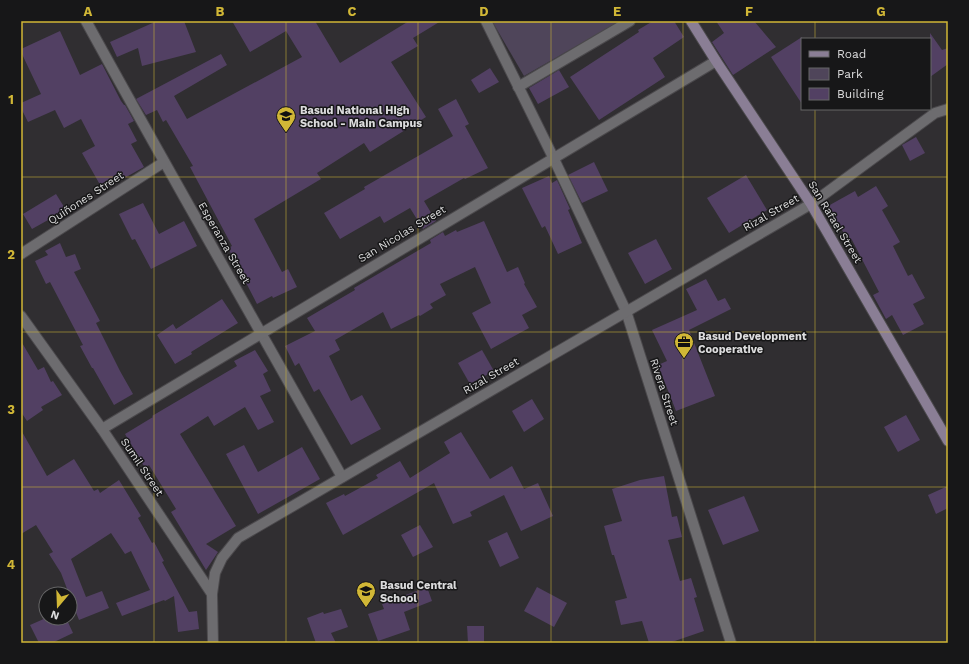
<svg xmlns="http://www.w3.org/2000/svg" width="969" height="664" font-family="'Work Sans',sans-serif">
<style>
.green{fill:#4f455a}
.building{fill:#524063}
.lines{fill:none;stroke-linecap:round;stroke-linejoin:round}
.service-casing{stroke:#4b494c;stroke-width:12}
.minor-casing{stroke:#4b494c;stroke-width:12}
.tertiary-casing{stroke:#4b494c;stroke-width:12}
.secondary-casing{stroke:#4b494c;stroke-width:12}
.service{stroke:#6d6c6f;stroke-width:10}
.minor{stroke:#6d6c6f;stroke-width:10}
.tertiary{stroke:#6d6c6f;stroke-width:10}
.secondary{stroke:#8a7e95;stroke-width:10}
.grid{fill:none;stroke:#d1b736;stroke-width:1;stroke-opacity:0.55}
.labels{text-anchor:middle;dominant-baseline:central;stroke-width:3;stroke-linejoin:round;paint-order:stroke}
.poi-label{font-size:11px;font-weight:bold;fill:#dcdcdd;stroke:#171718;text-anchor:start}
.street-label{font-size:11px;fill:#dcdcdd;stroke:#171718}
.neatline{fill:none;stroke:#d1b736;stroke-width:1.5}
.grid-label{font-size:13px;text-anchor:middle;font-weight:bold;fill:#d1b736}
</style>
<rect width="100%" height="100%" fill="#302e31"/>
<polygon class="green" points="492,21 620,21 524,76"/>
<g class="building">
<polygon points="157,21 184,21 196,52 142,66 138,48 117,57 110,42"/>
<polygon points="232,21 315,21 340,63 409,21 441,21 413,38 418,46 391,62 426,117 370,152 364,143 317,173 321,179 254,219 282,272 288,269 297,287 273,298 272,296 257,304 228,248 232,246 190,167 193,166 166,120 163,122 157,110 146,115 136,99 221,54 227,65 174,96 187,119 302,57 286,31 250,52"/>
<polygon points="653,21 674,21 684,37 653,58 665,77 599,120 570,77 639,32 638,30"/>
<polygon points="716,21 754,21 776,47 733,75 712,42 724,33"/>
<polygon points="60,31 80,75 102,64 121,101 124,105 125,105 134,121 128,124 137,141 131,144 144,167 103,190 82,153 95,146 81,119 64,128 55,110 28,122 21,108 21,103 41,94 21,52 21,49"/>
<polygon points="930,33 942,50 948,48 948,64 930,77"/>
<polygon points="802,37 802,104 771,57"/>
<polygon points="490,68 499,82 479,93 471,80"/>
<polygon points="559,70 569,87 538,104 529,88"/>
<polygon points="456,99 469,124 465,126 488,168 465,179 464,178 424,201 436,221 423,229 410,208 384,223 380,216 340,239 324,213 365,189 364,187 453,136 438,109"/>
<polygon points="916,137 925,153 910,161 902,145"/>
<polygon points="594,162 608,191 582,203 568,175"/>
<polygon points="746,175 767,210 729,233 707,198"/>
<polygon points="549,176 552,183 557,180 570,209 568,210 582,243 558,254 545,226 542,228 522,188"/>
<polygon points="876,186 888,206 882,210 900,242 893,246 908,276 912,274 925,298 913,304 924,324 903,335 892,315 886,319 873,295 879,292 852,240 849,242 828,206 855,191 858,197"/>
<polygon points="56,194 66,210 32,229 23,214"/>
<polygon points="143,203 159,234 184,221 197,246 151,269 135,239 132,240 119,214"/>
<polygon points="484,221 507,272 518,267 525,283 524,284 537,307 522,315 529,328 491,349 472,313 491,303 475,267 440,284 446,295 430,304 433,308 420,316 419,315 391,329 383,312 335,340 340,350 329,356 351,401 362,395 381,429 351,445 319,389 314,392 299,363 295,366 285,346 315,331 307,318 355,290 354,288 431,243 430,240 443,232 445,236 456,230 457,232"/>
<polygon points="656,239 672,269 645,284 628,253"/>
<polygon points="60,243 66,257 75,254 81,269 74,272 100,321 96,323 120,371 133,394 114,405 93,368 92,368 80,346 83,345 50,282 46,284 35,261 48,255 45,251"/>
<polygon points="706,279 718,301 725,298 731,309 689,330 715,396 676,411 658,365 667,361 652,330 697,310 686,289"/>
<polygon points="222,299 238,323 191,352 192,354 175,364 157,335 173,324 176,329"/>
<polygon points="21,341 38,370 44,367 51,382 53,381 62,395 41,407 43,410 27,421 21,412"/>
<polygon points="255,350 268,371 263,374 271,391 260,396 274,422 258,430 245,407 214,426 208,416 180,434 236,526 206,544 218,552 206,570 171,512 176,509 149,465 145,468 125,434 153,417 152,416 237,366 234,361"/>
<polygon points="482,350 494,371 470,384 458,363"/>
<polygon points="532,399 544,419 524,432 512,411"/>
<polygon points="906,415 920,440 898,452 884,427"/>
<polygon points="21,430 47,476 74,459 94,491 98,489 100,493 119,480 141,516 138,518 152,543 154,542 164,561 162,562 189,612 197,611 199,629 178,632 174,596 165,601 164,600 122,616 116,603 150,590 131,551 125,554 111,533 71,559 86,597 102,591 109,608 79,620 70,597 70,594 69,594 61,573 49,554 53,552 36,525 21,534"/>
<polygon points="461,432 490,479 512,466 524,489 538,483 553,516 521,531 504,495 470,512 472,516 453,524 434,483 343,535 326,503 344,494 345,496 378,478 376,475 400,461 410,478 450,453 444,442"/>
<polygon points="244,445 258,472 302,447 320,479 258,514 226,454"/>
<polygon points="664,476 672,517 677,516 682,537 668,540 680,581 691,578 697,597 694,598 704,631 669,643 649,643 642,621 621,625 615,601 627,598 614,555 612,555 604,526 622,521 612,489 640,480"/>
<polygon points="948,486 948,508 936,514 928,495"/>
<polygon points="744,496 759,531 723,545 708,510"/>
<polygon points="420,525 433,547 413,557 401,535"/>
<polygon points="507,532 519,558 500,567 488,541"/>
<polygon points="427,587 432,601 404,612 410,630 378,641 368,614 384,609 382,604"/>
<polygon points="537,587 567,603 554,627 524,611"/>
<polygon points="341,609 348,627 331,633 336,643 316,643 307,618 323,612 324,614"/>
<polygon points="46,618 66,618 73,633 52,643 39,643 30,625"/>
<polygon points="467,626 484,626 484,643 468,643"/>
</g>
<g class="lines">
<g class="service-casing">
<g id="service">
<polyline points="486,21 553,157"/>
<polyline points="518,87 630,21"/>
</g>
</g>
<g class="minor-casing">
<g id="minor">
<path d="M 86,21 C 170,174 257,325 342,477"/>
<polyline points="553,157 626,311 731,643"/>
<polyline points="811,204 935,113 948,109"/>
<polyline points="21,254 164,162"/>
<polyline points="102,429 716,61"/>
</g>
</g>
<g class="tertiary-casing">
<g id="tertiary">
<polyline points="21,316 102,429 212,594 213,643"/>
<polyline points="212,594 215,573 222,558 238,538 811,204"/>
</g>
</g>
<g class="secondary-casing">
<polyline id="secondary" points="691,21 716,61 811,204 948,441"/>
</g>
<use href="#service" class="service"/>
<use href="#minor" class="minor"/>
<use href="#tertiary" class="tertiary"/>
<use href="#secondary" class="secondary"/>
</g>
<path class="grid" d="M 154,21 L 154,643M 286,21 L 286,643M 418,21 L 418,643M 551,21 L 551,643M 683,21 L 683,643M 815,21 L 815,39M 815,109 L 815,643M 21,177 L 948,177M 21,332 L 948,332M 21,487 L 948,487"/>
<defs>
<g id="school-pin" transform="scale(1)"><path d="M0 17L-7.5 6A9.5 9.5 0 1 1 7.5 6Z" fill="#d1b736" stroke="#171718"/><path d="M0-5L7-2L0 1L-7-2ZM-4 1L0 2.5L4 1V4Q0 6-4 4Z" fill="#111"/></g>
<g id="office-pin" transform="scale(1)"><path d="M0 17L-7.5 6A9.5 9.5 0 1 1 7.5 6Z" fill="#d1b736" stroke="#171718"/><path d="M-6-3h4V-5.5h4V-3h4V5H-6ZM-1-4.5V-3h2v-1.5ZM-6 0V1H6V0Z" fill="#111"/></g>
</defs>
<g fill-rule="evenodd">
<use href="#school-pin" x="286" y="116"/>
<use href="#office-pin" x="684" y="342"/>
<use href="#school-pin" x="366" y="591"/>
</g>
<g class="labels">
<g class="poi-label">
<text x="300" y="110">Basud National High<tspan x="300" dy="13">School - Main Campus</tspan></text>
<text x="698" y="336">Basud Development<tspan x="698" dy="13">Cooperative</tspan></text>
<text x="380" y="585">Basud Central<tspan x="380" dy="13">School</tspan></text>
</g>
<g class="street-label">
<text transform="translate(86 198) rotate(-33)">Quiñones Street</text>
<text transform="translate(771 213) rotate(-30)">Rizal Street</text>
<text transform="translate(835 222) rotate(59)">San Rafael Street</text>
<text transform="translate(402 234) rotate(-31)">San Nicolas Street</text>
<text transform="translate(224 243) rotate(60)">Esperanza Street</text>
<text transform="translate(491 376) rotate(-30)">Rizal Street</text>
<text transform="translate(664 392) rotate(72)">Rivera Street</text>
<text transform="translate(142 467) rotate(56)">Sumil Street</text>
</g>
</g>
<rect width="969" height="664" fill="none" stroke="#171718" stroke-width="44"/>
<rect x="801" y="38" width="130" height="72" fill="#171718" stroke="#666667"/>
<rect x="809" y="51" width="20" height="6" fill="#8a7e95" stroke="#666667"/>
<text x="837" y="58" font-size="12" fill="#dcdcdd">Road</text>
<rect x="809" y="68" width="20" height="12" fill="#4f455a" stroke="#666667"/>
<text x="837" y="78" font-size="12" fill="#dcdcdd">Park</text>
<rect x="809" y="88" width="20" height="12" fill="#524063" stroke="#666667"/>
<text x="837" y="98" font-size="12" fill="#dcdcdd">Building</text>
<g transform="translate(58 606) rotate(199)"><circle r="19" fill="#171718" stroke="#666667"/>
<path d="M0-3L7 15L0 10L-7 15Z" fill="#d1b736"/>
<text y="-6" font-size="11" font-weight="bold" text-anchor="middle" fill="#dcdcdd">N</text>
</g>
<rect x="22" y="22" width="925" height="620" class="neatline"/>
<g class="grid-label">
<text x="88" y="16">A</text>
<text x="220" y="16">B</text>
<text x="352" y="16">C</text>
<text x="484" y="16">D</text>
<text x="617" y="16">E</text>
<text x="749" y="16">F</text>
<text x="881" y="16">G</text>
<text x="11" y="104">1</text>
<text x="11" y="259">2</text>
<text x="11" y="414">3</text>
<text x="11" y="569">4</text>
</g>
</svg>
